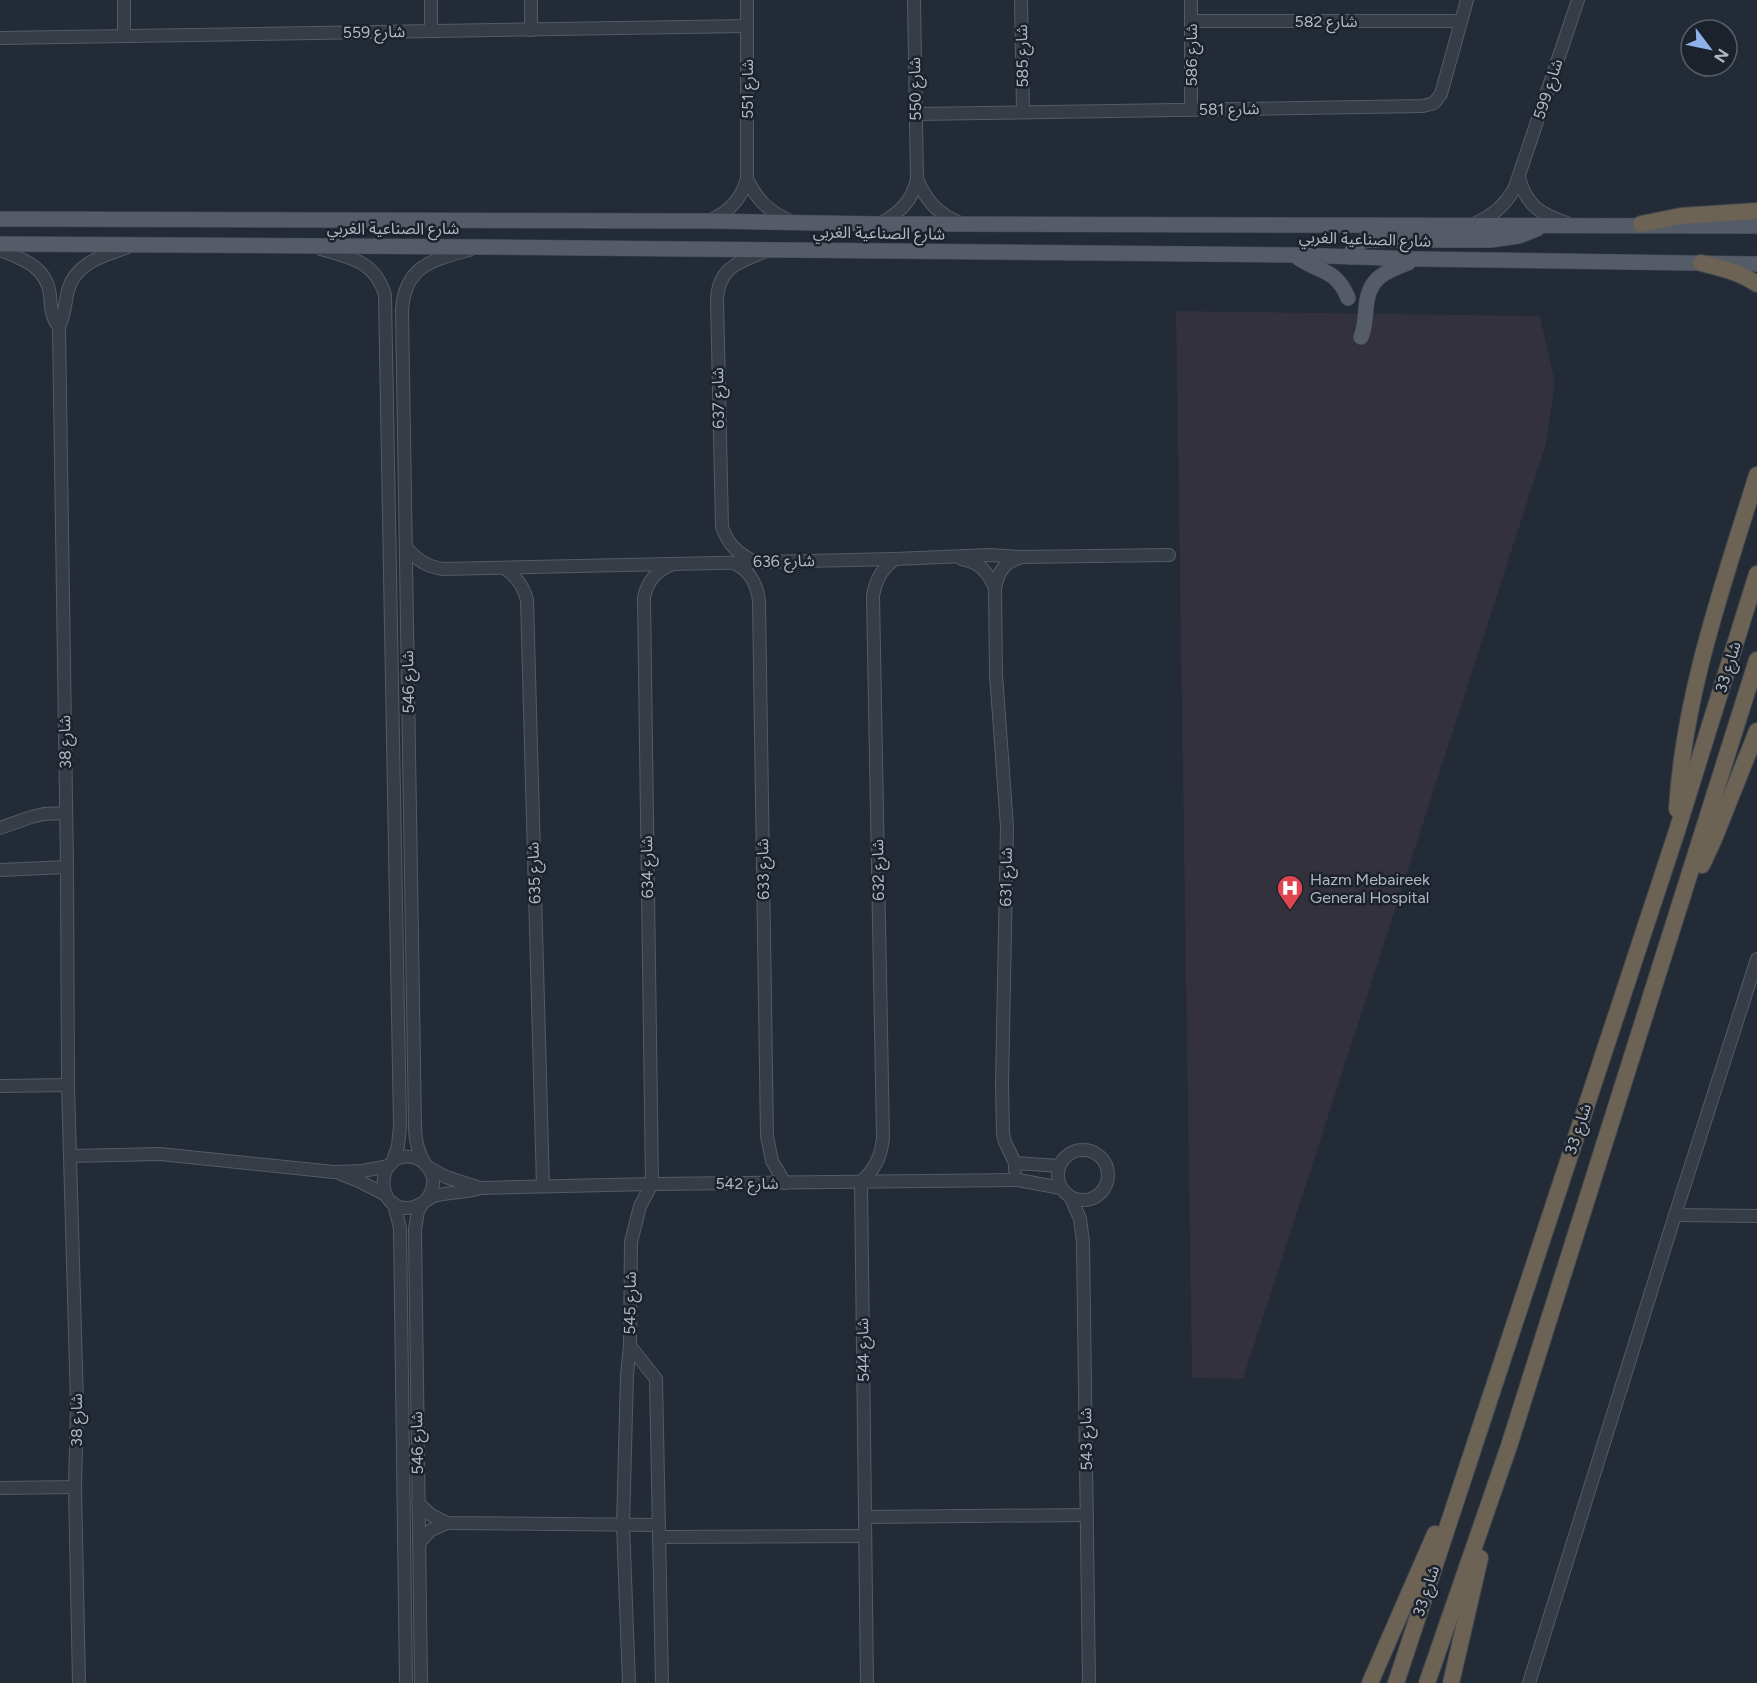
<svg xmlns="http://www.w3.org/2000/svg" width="1757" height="1683" font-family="Figtree,'Noto Sans Arabic',sans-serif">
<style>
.medical{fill:#32313c}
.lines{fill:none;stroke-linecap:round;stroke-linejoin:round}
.minor-casing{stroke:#545b64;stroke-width:14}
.major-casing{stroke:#404650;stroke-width:16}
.highway-casing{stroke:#414851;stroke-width:18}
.minor{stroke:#373d47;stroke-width:12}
.major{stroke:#555c67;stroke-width:15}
.highway{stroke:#6c6355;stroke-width:16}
.labels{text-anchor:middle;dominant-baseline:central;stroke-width:5;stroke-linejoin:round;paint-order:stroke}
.street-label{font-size:16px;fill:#b1b8c3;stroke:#1c222b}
.poi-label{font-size:16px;fill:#b1b8c3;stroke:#1c222b;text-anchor:start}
</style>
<rect width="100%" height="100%" fill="#232b36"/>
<polygon class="medical" points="1176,311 1540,316 1555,383 1546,444 1243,1379 1192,1378"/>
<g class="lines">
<g class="minor-casing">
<g id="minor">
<polyline points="124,0 124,36"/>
<polyline points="431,0 431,31"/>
<polyline points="531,0 531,30"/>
<polyline points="1021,0 1023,112"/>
<polyline points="1191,21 1461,21"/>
<polyline points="0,38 747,26"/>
<polyline points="1191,110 1191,0"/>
<polyline points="916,114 1423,106 1434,103 1441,94 1467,0"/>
<path d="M 1519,177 C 1526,206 1541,214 1567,223"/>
<path d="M 747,179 C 757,201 770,212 792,222"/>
<path d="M 917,179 C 926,201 938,214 960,223"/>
<path d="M 711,220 C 730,211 741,199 747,179 L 747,0"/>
<path d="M 880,224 C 900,212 912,202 917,179 L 914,0"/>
<path d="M 1472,225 C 1491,216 1505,207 1515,187 L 1578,0"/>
<path d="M 321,249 C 351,258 375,261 385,295 L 400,1126 L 398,1146 L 392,1163"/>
<path d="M 0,250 C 23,259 47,267 50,295 C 51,308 51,317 59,327"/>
<path d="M 406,547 C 416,560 427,567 443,569 L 895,559 L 989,555 L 1021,557 L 1169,555"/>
<path d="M 962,559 C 979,562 988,572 995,588"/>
<path d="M 753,561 C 737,553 728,544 722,527 L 717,299 C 719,266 740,262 766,251"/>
<path d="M 734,563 C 750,571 757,583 759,601 L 767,1136 L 772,1161 L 785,1183"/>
<path d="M 504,568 C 516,576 523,585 527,600 L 543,1186"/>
<polyline points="0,828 31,817 44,814 66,813"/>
<polyline points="0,870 67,867"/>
<polyline points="0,1086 68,1085"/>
<circle cx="1083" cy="1175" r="25"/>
<polyline points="70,1156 160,1154 334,1172 362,1171 389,1166"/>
<path d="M 1015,1163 L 1005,1142 L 1003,1134 L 1002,1084 L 1007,827 L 996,674 L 995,588 C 998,572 1004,563 1019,558"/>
<path d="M 425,1164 C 418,1152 415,1141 415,1127 L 402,310 C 405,266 432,260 469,250"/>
<polyline points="428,1167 446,1177 480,1188"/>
<polyline points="1015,1170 1015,1163 1059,1166"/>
<polyline points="341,1174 361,1182 386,1195"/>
<polyline points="1071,1198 1080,1219 1083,1242 1089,1683"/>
<path d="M 426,1200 C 431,1194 434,1187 433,1178 C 431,1169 424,1161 416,1158 C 374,1146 372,1217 414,1207 C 421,1205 427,1199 434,1196 C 449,1192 464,1193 480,1188 L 652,1184 L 1018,1180 L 1061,1188"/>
<polyline points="394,1204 400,1228 406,1683"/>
<polyline points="1675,1215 1757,1216"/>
<polyline points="0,1488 75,1487"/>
<polyline points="418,1503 431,1515 447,1523 659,1525"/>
<polyline points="865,1517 1087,1515"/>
<polyline points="659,1537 865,1536"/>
<polyline points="419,1543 431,1530 447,1523"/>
<path d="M 79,1683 L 75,1487 L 77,1404 L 68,1085 L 67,867 L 59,327 C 65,315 65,303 68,290 C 76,262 104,256 128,247"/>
<polyline points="421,1683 415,1229 418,1211 422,1204"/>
<polyline points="629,1683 623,1525 627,1375 630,1346"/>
<path d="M 662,1683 L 656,1379 L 630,1346 L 631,1242 L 640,1206 L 652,1184 L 644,597 C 648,580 657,570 673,564"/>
<path d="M 867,1683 L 861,1182 C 875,1169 881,1157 883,1138 L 873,596 C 876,579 882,569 895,559"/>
<polyline points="1529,1683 1675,1215 1757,959"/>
</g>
</g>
<g class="major-casing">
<g id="major">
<polyline points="0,219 711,221 880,224 1757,226"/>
<polyline points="0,244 480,247 1295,255 1417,259 1757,264"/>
<path d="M 1297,257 C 1319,273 1336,268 1348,298"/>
<path d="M 1350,257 C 1352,247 1358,242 1368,240 L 1491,240 L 1519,236 L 1537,229"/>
<path d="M 1361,337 C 1365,328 1365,318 1366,308 C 1368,279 1383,272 1408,263"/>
</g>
</g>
<g class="highway-casing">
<g id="highway">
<polyline points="1641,224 1681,216 1757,211"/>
<path d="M 1701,263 C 1721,268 1740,272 1757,284"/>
<path d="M 1677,809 C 1684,694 1723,585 1757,475"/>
<polyline points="1702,865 1714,839 1757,731"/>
<polyline points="1370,1683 1435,1534"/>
<polyline points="1396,1683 1676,834 1757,574"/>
<polyline points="1427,1683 1509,1446 1757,660"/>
<polyline points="1451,1683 1480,1558"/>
</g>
</g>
<use href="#minor" class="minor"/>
<use href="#major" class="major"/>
<use href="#highway" class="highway"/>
</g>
<defs>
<g id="hospital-pin" transform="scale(1.35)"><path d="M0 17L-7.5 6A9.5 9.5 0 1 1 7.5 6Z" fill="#e0444e" stroke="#1c222b"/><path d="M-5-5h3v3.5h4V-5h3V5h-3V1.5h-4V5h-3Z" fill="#fff"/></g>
</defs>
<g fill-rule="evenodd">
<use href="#hospital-pin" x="1290" y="888"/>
</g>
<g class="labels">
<g class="street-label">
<text x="1326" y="21">شارع 582</text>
<text transform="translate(374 32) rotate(-1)">شارع 559</text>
<text transform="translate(1191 55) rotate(-90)">شارع 586</text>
<text transform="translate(1022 56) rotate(-91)">شارع 585</text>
<text transform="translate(747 89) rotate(-90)">شارع 551</text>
<text transform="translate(915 89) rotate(-91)">شارع 550</text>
<text transform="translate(1548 89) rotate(-72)">شارع 599</text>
<text transform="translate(1229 109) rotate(-1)">شارع 581</text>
<text x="393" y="228">شارع الصناعية الغربي</text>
<text transform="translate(879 233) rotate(1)">شارع الصناعية الغربي</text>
<text transform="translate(1365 239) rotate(2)">شارع الصناعية الغربي</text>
<text transform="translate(718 398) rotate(-91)">شارع 637</text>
<text transform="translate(784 561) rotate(-1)">شارع 636</text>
<text transform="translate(1728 667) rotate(-73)">شارع 33</text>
<text transform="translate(408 682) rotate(-91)">شارع 546</text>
<text transform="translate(65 742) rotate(-91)">شارع 38</text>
<text transform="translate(647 867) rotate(-91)">شارع 634</text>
<text transform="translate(763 869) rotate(-91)">شارع 633</text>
<text transform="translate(878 870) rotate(-91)">شارع 632</text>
<text transform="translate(534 873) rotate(-92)">شارع 635</text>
<text transform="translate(1006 877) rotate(-89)">شارع 631</text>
<text transform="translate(1578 1129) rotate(-72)">شارع 33</text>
<text x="747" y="1183">شارع 542</text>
<text transform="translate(630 1303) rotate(-89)">شارع 545</text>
<text transform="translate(863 1350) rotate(-91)">شارع 544</text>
<text transform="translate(76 1420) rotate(-90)">شارع 38</text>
<text transform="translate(1086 1439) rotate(-91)">شارع 543</text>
<text transform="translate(417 1443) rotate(-91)">شارع 546</text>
<text transform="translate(1426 1591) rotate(-72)">شارع 33</text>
</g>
<g class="poi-label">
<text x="1310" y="879">Hazm Mebaireek<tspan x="1310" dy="18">General Hospital</tspan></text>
</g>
</g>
<g transform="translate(1709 48) rotate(122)"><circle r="28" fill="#1c222b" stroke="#585e68" stroke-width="1.5"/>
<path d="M0-4.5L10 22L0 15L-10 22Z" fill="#8fb1eb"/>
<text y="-9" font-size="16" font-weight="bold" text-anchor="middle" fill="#b1b8c3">N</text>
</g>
</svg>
